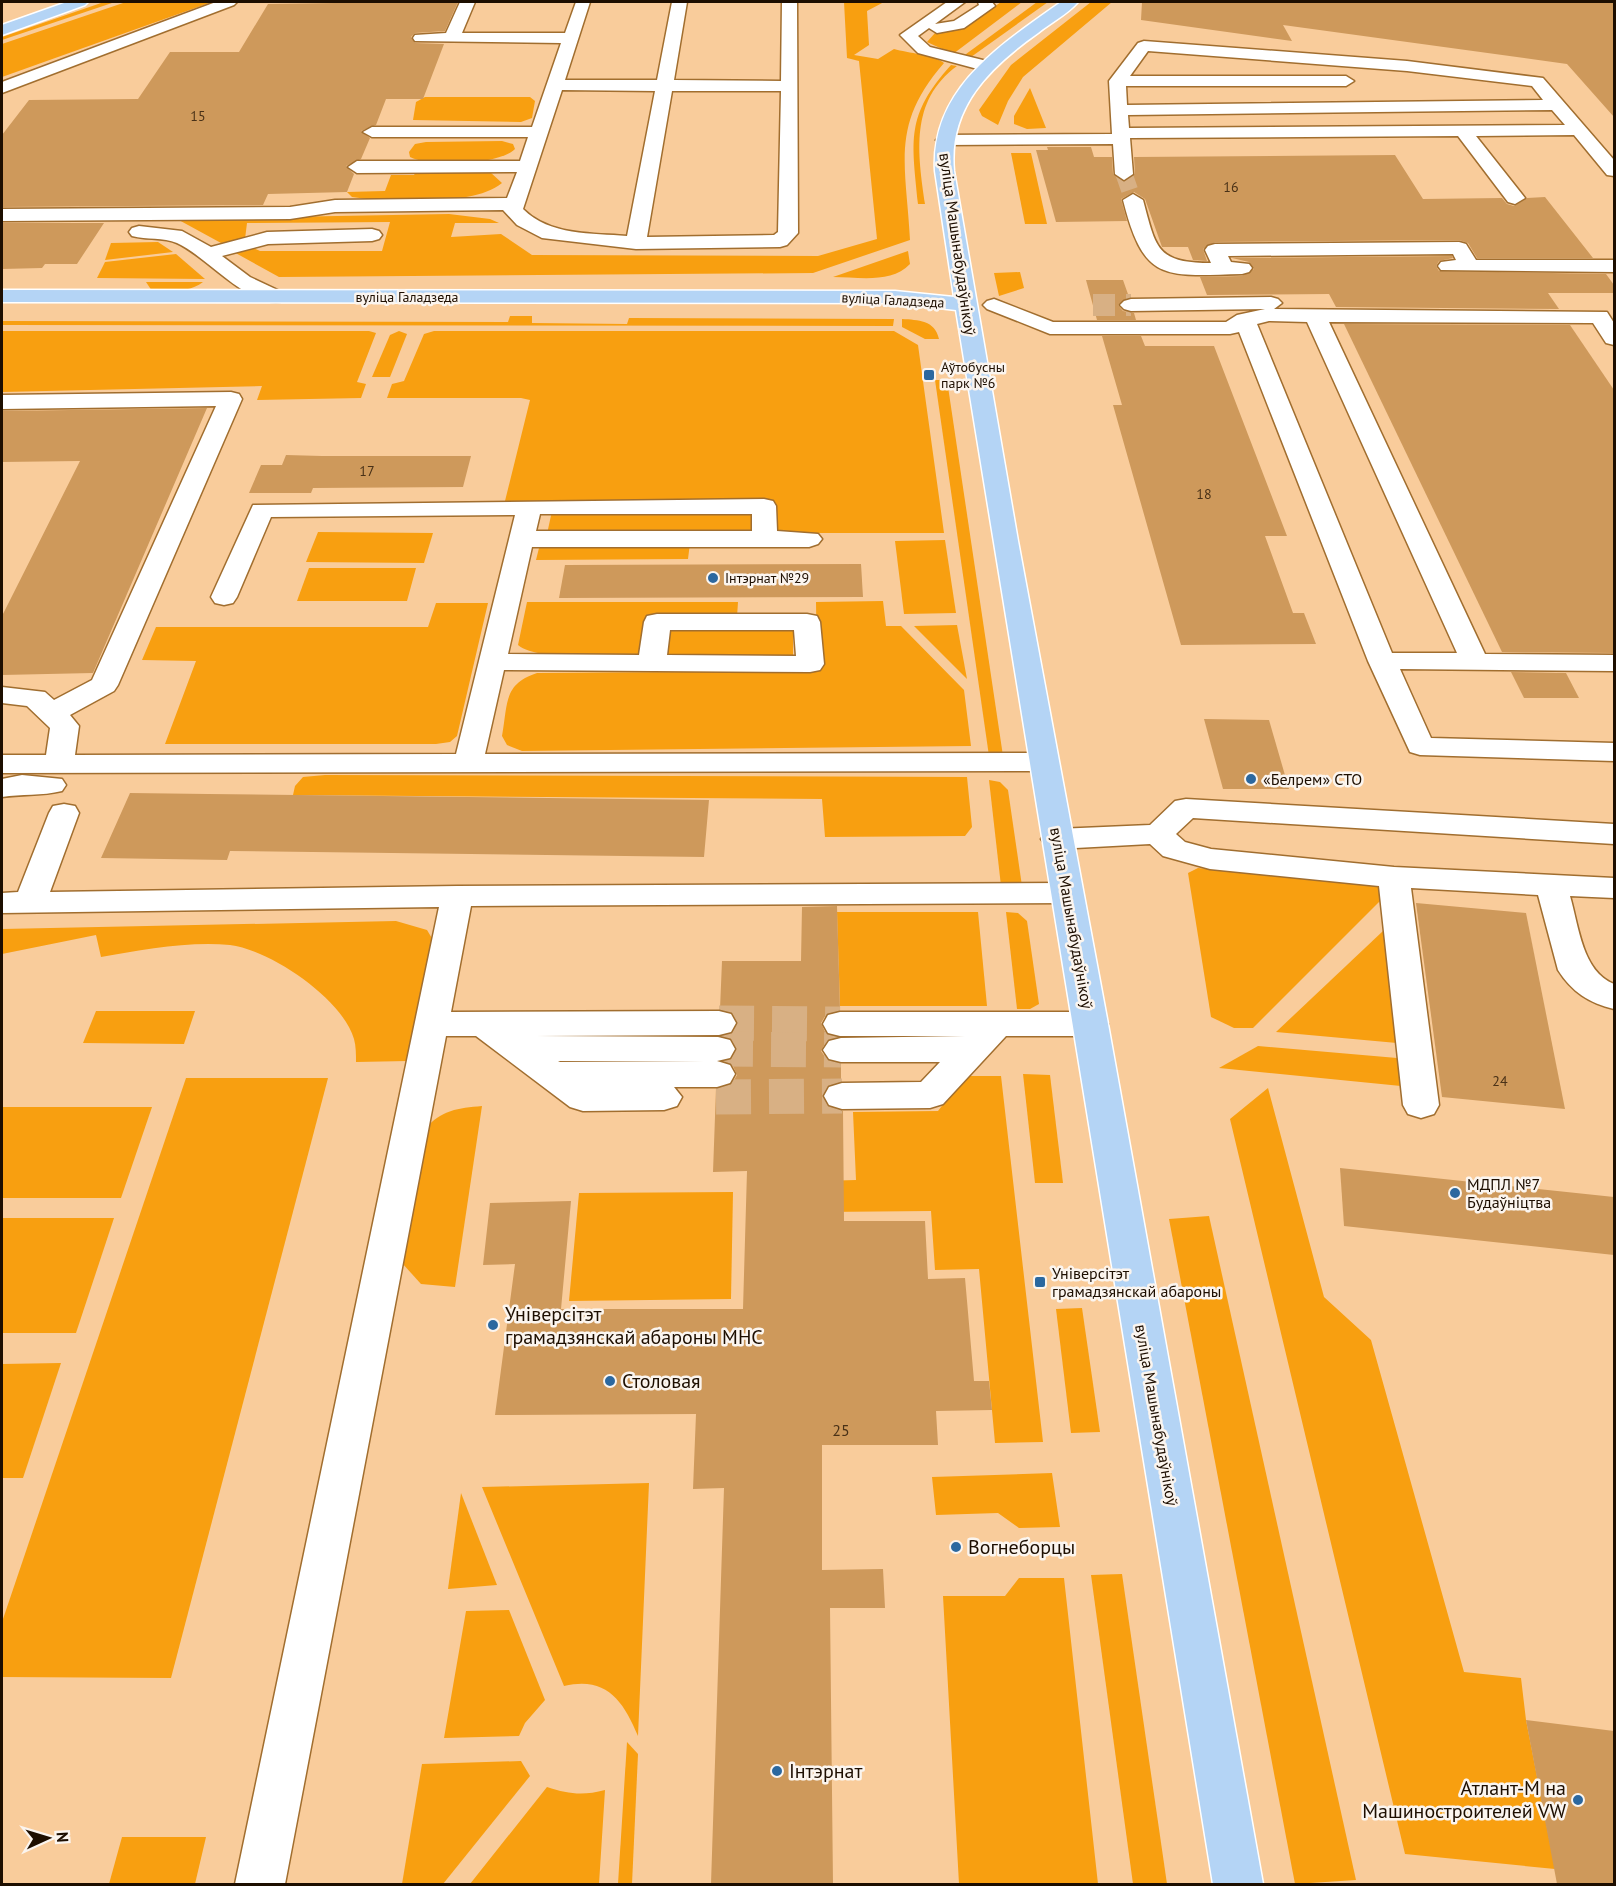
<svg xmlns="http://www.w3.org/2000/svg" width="1616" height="1886" font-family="'PT Sans',sans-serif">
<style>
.green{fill:#f89f10}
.building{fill:#ce995b}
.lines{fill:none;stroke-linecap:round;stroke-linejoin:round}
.minor-tunnel-far2{stroke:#d8b084;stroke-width:17;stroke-dasharray:17 9;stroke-linecap:butt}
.minor-tunnel-far1{stroke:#d8b084;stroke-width:22;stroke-dasharray:22 11;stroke-linecap:butt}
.minor-tunnel{stroke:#d8b084;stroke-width:35;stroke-dasharray:35 18;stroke-linecap:butt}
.minor-casing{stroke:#a16e2f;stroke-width:3}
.major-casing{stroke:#fff;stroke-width:3}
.minor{fill:#fff;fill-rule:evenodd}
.major{fill:#b4d4f5;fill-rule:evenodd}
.poi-dot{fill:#2c689f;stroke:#fbf5ef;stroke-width:2}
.labels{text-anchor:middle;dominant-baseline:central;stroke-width:5;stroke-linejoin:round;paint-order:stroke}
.number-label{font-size:14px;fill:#493117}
.far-street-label{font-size:14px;fill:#1d0e00;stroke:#fbf5ef}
.far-poi-label{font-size:14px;fill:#1d0e00;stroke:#fbf5ef;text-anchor:start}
.street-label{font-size:16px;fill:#1d0e00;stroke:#fbf5ef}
.poi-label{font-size:16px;fill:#1d0e00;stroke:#fbf5ef;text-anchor:start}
.near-number-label{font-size:16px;fill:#493117}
.near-poi-label{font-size:20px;fill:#1d0e00;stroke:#fbf5ef;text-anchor:start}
</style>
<rect width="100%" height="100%" fill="#f9cc9b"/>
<g class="green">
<polygon points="104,2 115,2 2,40 2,37"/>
<polygon points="126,2 212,2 2,77 2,44"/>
<path d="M 844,2 L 884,2 L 867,11 L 869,45 L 854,55 L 878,59 L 894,49 C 908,53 934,55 944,63 C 890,125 906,163 910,240 L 813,273 L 279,277 L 232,251 L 247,245 L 260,251 L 382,251 L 390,222 L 247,223 L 245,239 L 221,243 L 177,219 L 449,214 L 490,219 L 499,223 L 455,223 L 451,237 L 501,234 L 532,255 L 818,256 L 877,239 L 859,61 L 847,58 Z"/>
<polygon points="1001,2 1022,2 953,54 927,42 935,33 967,26"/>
<polygon points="1037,2 1048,2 971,57 962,57"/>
<polygon points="1091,2 1112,2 1023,77 1008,101 998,125 982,116 979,110 1011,65"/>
<path d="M 951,65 L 957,66 C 909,101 918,154 925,204 L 918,204 C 912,140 905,116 951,65 Z"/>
<polygon points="1030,88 1046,128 1027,129 1014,124 1014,116"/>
<polygon points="425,97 530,97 535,101 532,118 521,122 413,120 416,102"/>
<path d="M 502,141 L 513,144 L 515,149 C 499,165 430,167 410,157 L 409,152 L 415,144 L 426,142 Z"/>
<polygon points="1011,153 1031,153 1047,224 1025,224"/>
<path d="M 417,170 L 490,172 L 502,183 C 473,207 404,198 367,199 L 352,197 L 347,192 L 385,191 L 391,175 L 414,175 Z"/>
<polygon points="158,242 173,252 105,260 111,243"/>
<path d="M 908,251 L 910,264 C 891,284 858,277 833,277 Z"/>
<polygon points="176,254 205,279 97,278 105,262"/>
<polygon points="1020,272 1024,288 999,296 994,273"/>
<path d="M 146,282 L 203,282 C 189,293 169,291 152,291 Z"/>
<polygon points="510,316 532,316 532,323 627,324 629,318 894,319 893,326 2,325 2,321 508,322"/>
<path d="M 902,319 C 918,320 935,320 939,339 L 925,339 L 902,327 Z"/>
<polygon points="2,331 369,331 376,333 357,382 366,384 361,398 257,400 262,386 2,392"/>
<polygon points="399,331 407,334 390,377 372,377 390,335"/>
<polygon points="434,331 894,331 918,345 944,533 772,533 773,502 505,501 530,400 521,398 387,398 392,384 404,381 424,334"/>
<polygon points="935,380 947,380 1003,756 989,756"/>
<polygon points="761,510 761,533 547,534 552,511"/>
<polygon points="318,532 433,533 424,563 306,562"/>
<polygon points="945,540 956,613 904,614 895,541"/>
<polygon points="690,543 688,559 536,560 539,548 547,545"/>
<polygon points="309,568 416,568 407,601 297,601"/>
<path d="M 883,601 L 886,626 L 901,626 L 964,690 L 971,746 L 522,751 L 507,745 L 502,736 C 508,704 503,684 537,673 L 817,671 L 816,602 Z"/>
<path d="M 527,602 L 738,602 L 737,617 L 648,617 L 645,655 C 616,655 538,662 518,645 Z"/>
<polygon points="436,603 488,603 457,736 450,742 436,744 165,744 196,661 142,660 156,627 428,627"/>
<polygon points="957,625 967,679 914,626"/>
<polygon points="667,626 793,626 793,656 664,656"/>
<polygon points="325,775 967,777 972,827 965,836 825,837 822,799 293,795 295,786 303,777"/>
<polygon points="989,780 1000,782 1008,790 1022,886 1001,886"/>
<polygon points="1198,868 1380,886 1382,899 1253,1028 1234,1028 1211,1017 1188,873"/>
<polygon points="837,912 978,912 987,1006 840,1006"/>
<polygon points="1006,912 1018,913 1027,921 1039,1004 1030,1009 1017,1009"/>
<path d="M 396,921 L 427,930 L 433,940 L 408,1061 L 356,1062 C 356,1055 356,1046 354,1039 C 342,998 270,950 230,945 C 188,941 142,950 101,957 L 96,935 L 2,954 L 2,929 Z"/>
<polygon points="1383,931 1397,1043 1276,1032"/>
<polygon points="96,1011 195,1011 184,1044 83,1043"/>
<polygon points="1258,1046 1397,1058 1401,1086 1219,1068"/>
<polygon points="1023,1074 1050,1075 1063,1183 1035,1183"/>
<polygon points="965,1076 1001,1076 1043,1442 995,1443 979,1269 935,1270 931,1211 822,1212 821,1181 856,1180 853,1112 938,1111"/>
<polygon points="186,1078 328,1078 171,1678 2,1677 2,1622"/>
<polygon points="1268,1088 1324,1297 1371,1340 1464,1672 1521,1678 1526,1720 1555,1869 1405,1854 1230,1119"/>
<path d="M 482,1106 L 455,1287 L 421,1284 L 402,1263 L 425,1129 C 441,1110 458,1108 482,1106 Z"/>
<polygon points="2,1107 152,1107 121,1198 2,1198"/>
<polygon points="733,1192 731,1299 569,1301 579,1193"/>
<polygon points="1209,1216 1356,1880 1295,1884 1169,1219"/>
<polygon points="2,1218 114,1218 76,1333 2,1333"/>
<polygon points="1082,1308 1100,1432 1071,1433 1056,1309"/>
<polygon points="61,1363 23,1478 2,1478 2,1364"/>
<polygon points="1052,1473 1060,1527 1019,1528 998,1513 936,1515 932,1477"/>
<path d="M 649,1483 L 638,1736 C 623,1700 606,1676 564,1686 L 482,1487 Z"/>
<polygon points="461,1493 497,1585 448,1589"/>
<polygon points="1122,1574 1167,1884 1133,1884 1091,1575"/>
<polygon points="1019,1578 1064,1578 1098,1884 959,1884 943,1596 1005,1596"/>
<polygon points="509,1610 545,1700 525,1723 519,1736 444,1738 466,1611"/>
<polygon points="627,1742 638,1754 632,1884 618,1884"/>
<polygon points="521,1761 530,1776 443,1884 402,1884 422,1764"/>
<path d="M 547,1787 C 568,1794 583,1796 605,1790 L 599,1884 L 470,1884 Z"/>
<polygon points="122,1837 206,1837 195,1884 109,1884"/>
</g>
<g class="building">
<polygon points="401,2 458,2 445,31 415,33 411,37 415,43 444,44 423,99 386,99 376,125 361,131 370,138 361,159 346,166 354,174 347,192 268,194 263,205 2,207 2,135 29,100 138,99 170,52 239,52 268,4"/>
<polygon points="1142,2 1614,2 1614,117 1567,64 1283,25 1292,41 1141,20"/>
<polygon points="1047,147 1091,147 1094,157 1112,157 1113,174 1123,182 1135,174 1134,157 1395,155 1423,199 1502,198 1507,204 1514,206 1527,198 1545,197 1593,258 1477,258 1468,243 1459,240 1215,242 1203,249 1207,261 1193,260 1188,247 1162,247 1145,199 1134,192 1121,199 1127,221 1056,222 1036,150 1048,150"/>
<polygon points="2,223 104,223 77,264 45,264 42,268 2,269"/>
<polygon points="1452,256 1453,258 1439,261 1436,266 1439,271 1606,274 1614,285 1614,293 1548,293 1559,309 1336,307 1329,294 1207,295 1200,277 1242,276 1254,269 1249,262 1232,258"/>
<polygon points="1086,280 1123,280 1129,297 1118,305 1123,311 1134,313 1136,320 1097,320"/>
<polygon points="1344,324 1570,325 1614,390 1614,653 1502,652"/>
<polygon points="1102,336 1141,336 1145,346 1214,346 1287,536 1265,536 1293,613 1304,613 1316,644 1181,645 1113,405 1122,405"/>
<polygon points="207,408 93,673 2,675 2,616 80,461 2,462 2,411"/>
<polygon points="286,455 322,456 471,456 463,487 313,488 311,493 249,493 261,465 282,465"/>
<polygon points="861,564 863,597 559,598 565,565"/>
<polygon points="1511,672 1566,673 1579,698 1524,698"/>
<polygon points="1204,719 1269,720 1289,789 1223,789"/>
<polygon points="130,793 208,794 709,800 704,857 230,851 227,860 101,858"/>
<polygon points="1416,903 1526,913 1565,1109 1442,1097"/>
<polygon points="837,906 840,1010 827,1013 821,1023 826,1034 835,1037 827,1040 821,1051 828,1061 841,1064 841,1081 827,1086 822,1097 828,1107 843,1111 844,1221 925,1221 928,1279 965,1278 974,1381 989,1381 992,1410 936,1411 938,1445 822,1445 822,1570 883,1569 885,1608 830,1608 833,1884 711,1884 724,1488 693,1489 696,1414 495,1415 515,1264 483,1265 490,1203 571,1201 561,1309 743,1309 747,1171 713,1172 716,1089 731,1085 737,1075 732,1064 726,1061 732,1059 737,1048 732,1039 724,1036 733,1033 738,1022 732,1012 720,1009 722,961 801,961 802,907"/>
<polygon points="1340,1168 1614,1197 1614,1255 1344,1226"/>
<polygon points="1526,1720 1614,1731 1614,1884 1557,1884"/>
</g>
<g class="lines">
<polyline class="minor-tunnel-far2" points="1124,174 1133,200"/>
<polyline class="minor-tunnel-far1" points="1093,305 1131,305"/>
<g class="minor-tunnel">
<polyline points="719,1023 840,1024"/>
<polyline points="718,1049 841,1050"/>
<polyline points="716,1097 842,1096"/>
</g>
<g class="minor-casing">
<g id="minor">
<polygon points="216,2 237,2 234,5 2,93 2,82"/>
<path d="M 460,2 L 475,2 L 462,33 L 565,33 L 576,2 L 590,2 L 565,80 L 657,80 L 672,2 L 687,2 L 674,80 L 781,81 L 782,2 L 797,2 L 798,233 L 787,245 L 780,247 L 636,249 L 542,238 L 517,225 L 503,210 L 335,212 L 290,219 L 2,221 L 2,209 L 290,207 L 335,200 L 507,198 L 517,172 L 357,173 L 348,167 L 357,161 L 520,161 L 528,137 L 372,137 L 363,132 L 372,127 L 532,127 L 561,43 L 415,41 L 413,38 L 415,35 L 446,33 ZM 562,90 L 655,91 L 627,236 C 592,233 550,236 523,209 ZM 672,91 L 781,91 L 778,232 L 774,235 L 647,237 Z"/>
<polygon points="947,2 965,2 935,24 954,21 979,5 978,2 992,2 995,6 964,28 937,33 929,28 918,36 930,47 991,62 993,66 991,70 985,71 918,53 900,35"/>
<path d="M 1144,41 L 1407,61 L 1543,78 L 1614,160 L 1614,176 L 1607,175 L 1574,135 L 1476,136 L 1525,198 L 1515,204 L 1508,202 L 1458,136 L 1130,138 L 1133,174 L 1124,180 L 1115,174 L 1113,144 L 945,145 L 936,140 L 945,135 L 1112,134 L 1109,81 L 1138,43 ZM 1148,51 L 1407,71 L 1532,86 L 1543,100 L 1127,105 L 1126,86 L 1346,86 L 1354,81 L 1346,76 L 1130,76 ZM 1552,110 L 1565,125 L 1129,128 L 1128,115 Z"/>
<path d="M 1133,194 L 1143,200 C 1156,248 1156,263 1211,263 L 1205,250 L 1208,246 L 1215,244 L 1459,242 L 1466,244 L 1476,260 L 1614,260 L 1614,272 L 1441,270 L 1438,266 L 1441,262 L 1456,260 L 1453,254 L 1228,256 L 1231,262 L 1249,264 L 1252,268 L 1249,272 L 1242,274 C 1164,276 1144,283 1123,200 Z"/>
<path d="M 139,226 L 182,231 L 211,247 L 267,232 L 372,229 L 379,231 L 382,235 L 379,239 L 372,241 L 268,244 L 222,256 L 250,277 L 284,293 L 287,297 L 284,301 C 249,310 207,256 177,243 C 163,237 147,240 132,236 L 129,232 L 132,228 Z"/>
<path d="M 1271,297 L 1278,299 L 1282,303 L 1274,309 L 1607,312 L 1614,323 L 1614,345 L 1606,343 L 1593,323 L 1329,322 L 1485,654 L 1614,655 L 1614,671 L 1400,669 L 1431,738 L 1614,743 L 1614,761 L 1420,755 L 1410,752 L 1368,661 L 1239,332 L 1230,334 L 1050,334 L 987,309 L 983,305 L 987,301 L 994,299 L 1053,322 L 1226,322 L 1237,315 L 1265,309 L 1131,311 L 1124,309 L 1120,305 L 1124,301 L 1131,299 ZM 1269,321 L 1307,322 L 1457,653 L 1392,653 L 1257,324 Z"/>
<path d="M 231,392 L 239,394 L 242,399 L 118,685 L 114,691 L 70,715 L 79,726 L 75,755 L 456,754 L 515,515 L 271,517 L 237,597 L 233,603 L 224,605 L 215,603 L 211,597 L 253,505 L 764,499 L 773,501 L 776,506 L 777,531 L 818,534 L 822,539 L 818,544 L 809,547 L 532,547 L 508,654 L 639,655 L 644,622 L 647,616 L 657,614 L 807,614 L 817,616 L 820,622 L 824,664 L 820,670 L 810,672 L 504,670 L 485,754 L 1043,753 L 1053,756 L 1058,762 L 1053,768 L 1043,771 L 2,773 L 2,755 L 46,755 L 50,728 L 27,706 L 2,703 L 2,687 L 45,692 L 54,700 L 92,680 L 216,406 L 2,409 L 2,395 ZM 540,514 L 752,514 L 752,531 L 536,531 ZM 670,630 L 794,630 L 796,656 L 667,655 Z"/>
<path d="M 22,775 L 62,779 L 66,785 L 62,791 C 42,796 21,794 2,797 L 2,779 Z"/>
<path d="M 1186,799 L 1614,824 L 1614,844 L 1193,818 L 1176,834 L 1185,842 L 1211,849 L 1394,867 L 1614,878 L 1614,898 L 1570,896 C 1579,927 1582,971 1614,984 L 1614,1009 C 1589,1003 1572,992 1558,970 L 1538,895 L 1411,888 L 1439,1105 L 1434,1114 L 1421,1118 L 1408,1114 L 1403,1105 L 1379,886 L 1210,869 L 1163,856 L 1150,844 L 1057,849 L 1046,846 L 1041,839 L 1046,832 L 1057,829 L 1150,825 L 1175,801 Z"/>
<path d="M 64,804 L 75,806 L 79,813 L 50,892 L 457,886 L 1067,883 L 1078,886 L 1083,893 L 1078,900 L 1067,903 L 471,906 L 451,1012 L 719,1011 L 731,1014 L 736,1023 L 731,1032 L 719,1035 L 537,1036 L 718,1037 L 730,1040 L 735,1049 L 730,1058 L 717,1061 L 730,1065 L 735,1074 L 730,1083 L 717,1087 L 674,1087 L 682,1097 L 677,1106 L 664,1110 L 583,1111 L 570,1107 L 476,1036 L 446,1036 L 285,1884 L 235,1884 L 439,907 L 2,913 L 2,893 L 18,892 L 49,813 L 53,806 ZM 558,1061 L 704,1061 L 560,1062 Z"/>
<polygon points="840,1012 1091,1012 1103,1015 1108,1024 1103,1033 1091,1036 1006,1036 943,1104 930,1108 842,1109 829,1105 824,1096 829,1087 842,1083 921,1082 940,1062 841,1062 829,1059 823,1050 829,1041 841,1038 965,1036 840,1036 828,1033 823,1024 828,1015"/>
</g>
</g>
<g class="major-casing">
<g id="major">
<polygon points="67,2 88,2 85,5 2,35 2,25"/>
<path d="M 1061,2 L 1078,2 C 1068,14 1050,23 1038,33 C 990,67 948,107 954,171 L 1018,541 L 1108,1024 L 1263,1884 L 1213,1884 L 956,310 L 895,303 L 2,302 L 2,290 L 895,291 L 954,297 L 935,171 C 930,88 1002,44 1061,2 Z"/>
</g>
</g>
<use href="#minor" class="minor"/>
<use href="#major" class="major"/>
</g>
<g class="poi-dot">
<rect x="923" y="369" width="12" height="12" rx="3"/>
<circle cx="713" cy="578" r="6"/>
<circle cx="1251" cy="779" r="6"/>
<circle cx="1455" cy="1193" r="6"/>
<rect x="1034" y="1276" width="12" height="12" rx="3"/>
<circle cx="493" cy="1325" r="6"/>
<circle cx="610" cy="1381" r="6"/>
<circle cx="956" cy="1547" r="6"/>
<circle cx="777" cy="1771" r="6"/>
<circle cx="1578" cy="1800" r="6"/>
</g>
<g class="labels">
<g class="number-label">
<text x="198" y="116">15</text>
<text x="1231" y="187">16</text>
<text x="367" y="471">17</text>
<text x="1204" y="494">18</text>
<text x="1500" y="1081">24</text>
</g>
<g class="far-street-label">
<text x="407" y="297">вуліца Галадзеда</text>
<text transform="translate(893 300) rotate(3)">вуліца Галадзеда</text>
</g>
<g class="far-poi-label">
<text x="941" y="367">Аўтобусны<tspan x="941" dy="16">парк №6</tspan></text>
<text x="725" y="578">Інтэрнат №29</text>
</g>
<g class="street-label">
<text transform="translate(958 244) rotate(82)">вуліца Машынабудаўнікоў</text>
<text transform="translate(1072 918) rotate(80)">вуліца Машынабудаўнікоў</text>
<text transform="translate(1157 1415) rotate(80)">вуліца Машынабудаўнікоў</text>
</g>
<g class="poi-label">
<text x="1263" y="779">«Белрем» СТО</text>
<text x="1467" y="1184">МДПЛ №7<tspan x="1467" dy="18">Будаўніцтва</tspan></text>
<text x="1052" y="1273">Універсітэт<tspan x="1052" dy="18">грамадзянскай абароны</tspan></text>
</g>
<g class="near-number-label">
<text x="841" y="1430">25</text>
</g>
<g class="near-poi-label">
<text x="505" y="1314">Універсітэт<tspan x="505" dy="23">грамадзянскай абароны МНС</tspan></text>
<text x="622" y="1381">Столовая</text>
<text x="968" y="1547">Вогнеборцы</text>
<text x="789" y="1771">Інтэрнат</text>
<text x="1566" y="1788" text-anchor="end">Атлант-М на<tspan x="1566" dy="23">Машиностроителей VW</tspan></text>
</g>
</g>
<rect width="1616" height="1886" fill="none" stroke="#1d0e00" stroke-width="6"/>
<g transform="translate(48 1838) rotate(86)" stroke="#fbf5ef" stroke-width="4.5" paint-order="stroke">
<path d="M0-4.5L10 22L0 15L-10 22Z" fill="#1d0e00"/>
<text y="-9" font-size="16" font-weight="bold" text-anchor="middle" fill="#1d0e00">N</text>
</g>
</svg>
